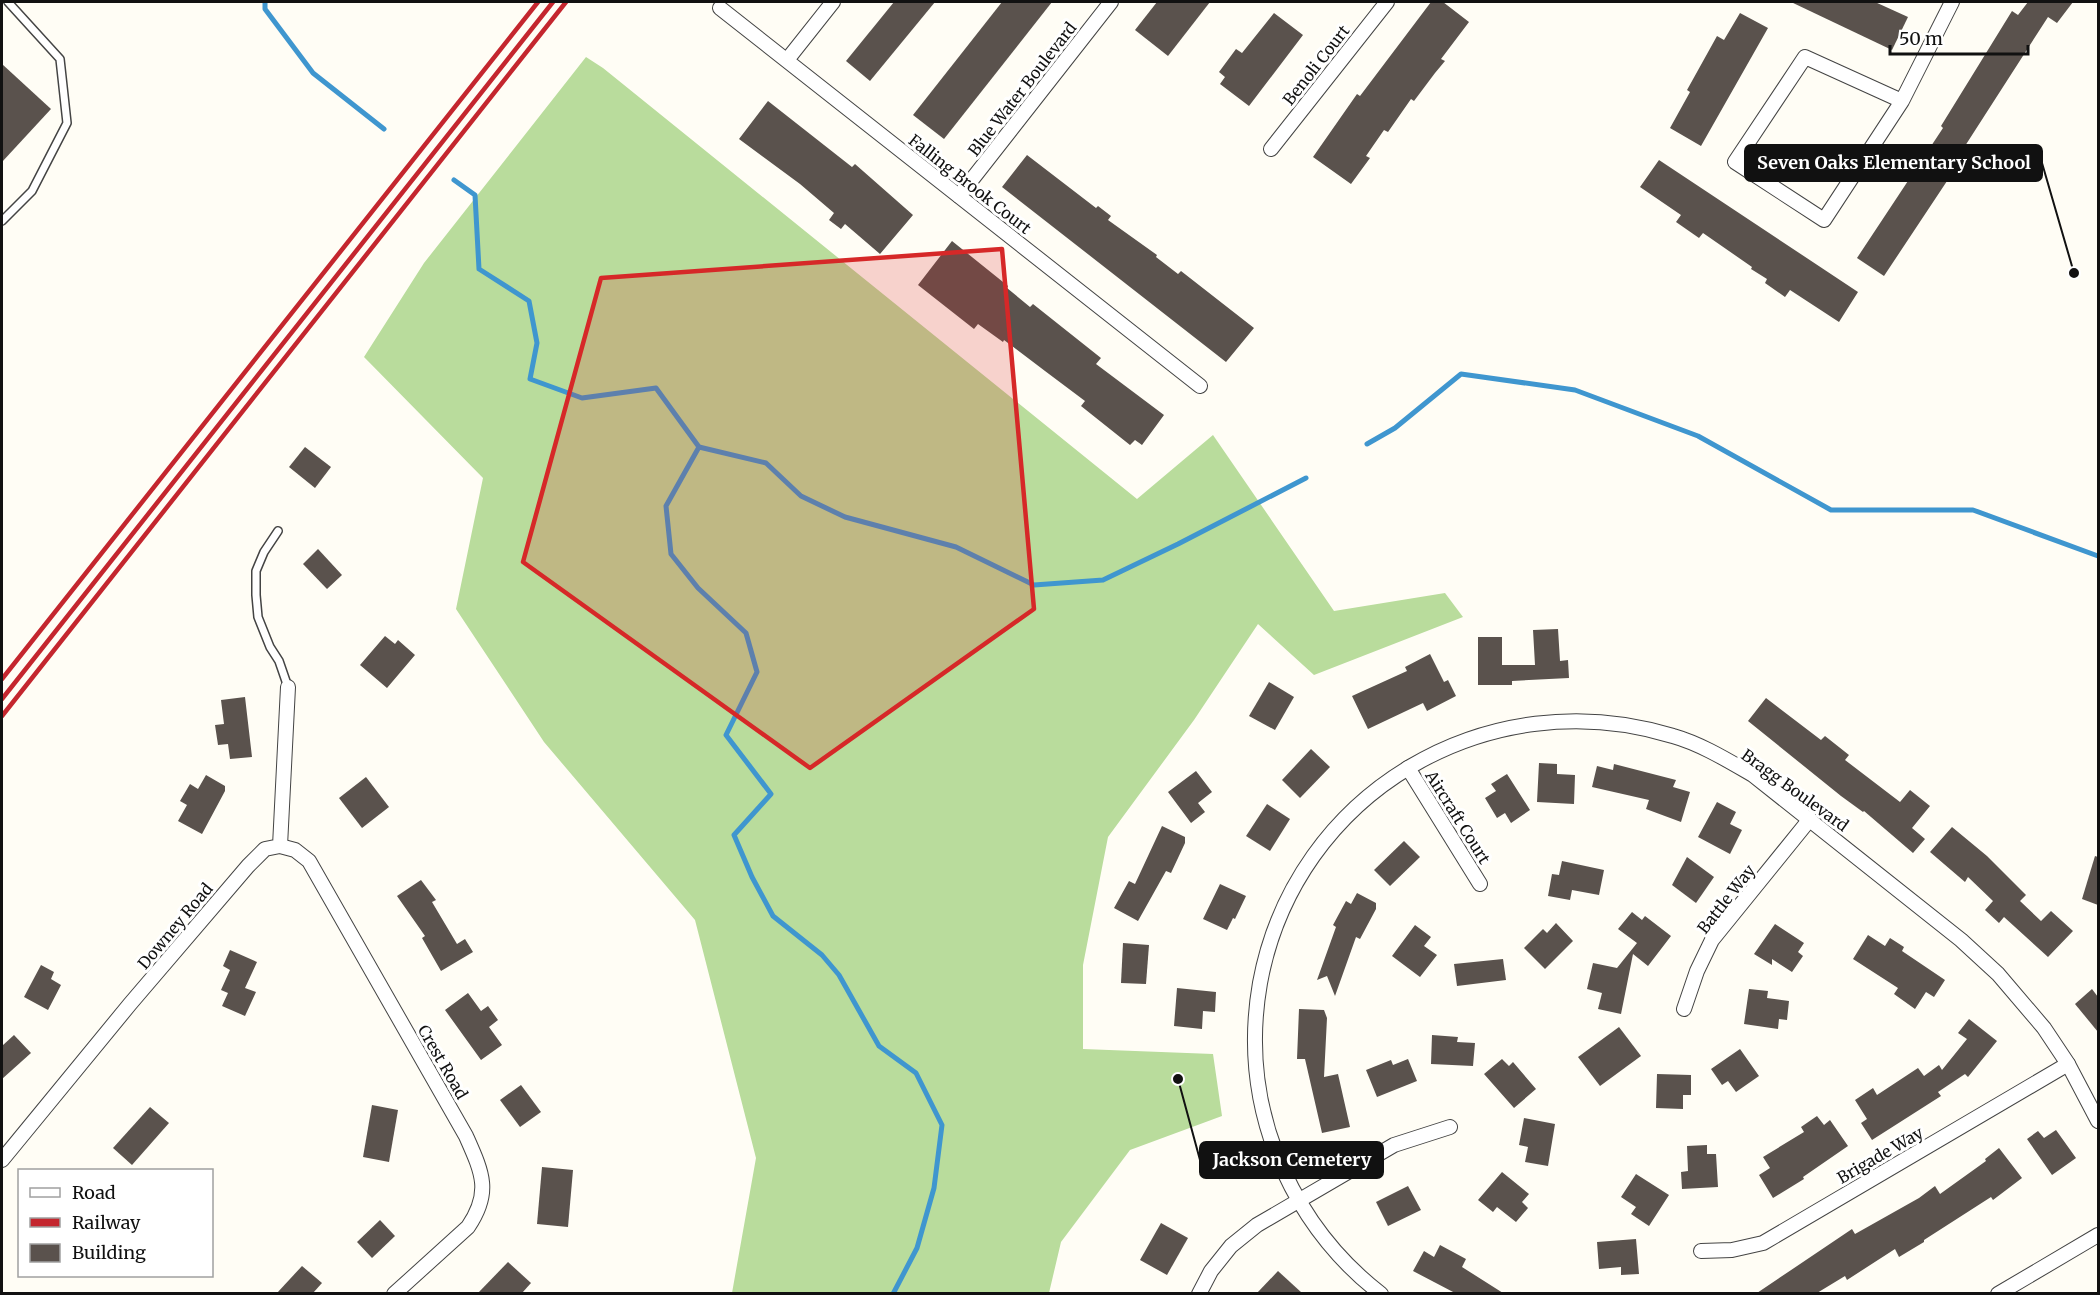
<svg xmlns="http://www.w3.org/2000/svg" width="2100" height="1295" font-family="Merriweather,serif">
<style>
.forest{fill:#b9dc9c}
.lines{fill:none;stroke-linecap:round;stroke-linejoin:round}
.stream{stroke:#3f96cf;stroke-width:5}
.building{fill:#5a524d}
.service-casing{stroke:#444;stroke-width:10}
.minor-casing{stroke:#444;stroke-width:16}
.service{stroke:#fff;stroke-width:7}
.minor{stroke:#fff;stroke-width:14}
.rail{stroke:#c4262e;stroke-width:4.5}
.marked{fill:#d62828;fill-opacity:0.2;stroke:#d62828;stroke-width:4.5;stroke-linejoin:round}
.labels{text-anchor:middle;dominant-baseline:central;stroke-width:6;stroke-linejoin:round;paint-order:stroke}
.street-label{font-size:16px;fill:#111;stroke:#fff}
.leader{fill:none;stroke:#111;stroke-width:2}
.callout-dot{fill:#111;stroke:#fff;stroke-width:2}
.callout{fill:#111;stroke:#111;stroke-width:2}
.callout-label{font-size:18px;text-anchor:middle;font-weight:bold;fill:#fff}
</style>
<rect width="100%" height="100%" fill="#fffdf5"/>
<polygon class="forest" points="586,57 603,68 1137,499 1213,435 1334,611 1445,593 1463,617 1314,675 1258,624 1194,720 1108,837 1083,965 1083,1049 1213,1054 1222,1116 1130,1150 1061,1242 1049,1293 732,1293 756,1158 695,920 544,742 456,609 483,478 364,357 424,263"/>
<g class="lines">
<g class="stream">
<polyline points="265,2 265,9 313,73 384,129"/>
<polyline points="454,180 475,195 479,269 529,301 537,343 530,379 582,398 656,388 699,447 766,463 801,496 845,517 956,547 1034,585 1103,580 1178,544 1306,478"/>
<polyline points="1367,444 1395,428 1461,374 1575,390 1698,436 1831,510 1973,510 2098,556"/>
<polyline points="699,447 666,506 671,554 698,588 746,633 757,672 726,735 771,794 734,835 752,877 773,916 822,955 839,975 879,1046 916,1073 942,1125 934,1188 917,1248 893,1294"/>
</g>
</g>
<g class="building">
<polygon points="894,2 935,2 870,81 846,61"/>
<polygon points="1002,2 1052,2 944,139 913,115"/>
<polygon points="1157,2 1210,2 1168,56 1135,30"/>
<polygon points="1431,2 1443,2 1469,22 1441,59 1445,61 1435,73 1414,101 1411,99 1388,132 1384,130 1366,156 1370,158 1351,184 1313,157 1357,94 1360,96"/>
<polygon points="1791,2 1875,2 1908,17 1892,50"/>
<polygon points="2028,2 2073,2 2057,23 2048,17 1956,160 1959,163 1884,276 1857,258 1943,128 1941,126 2012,11 2018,15"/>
<polygon points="1274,13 1303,35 1249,106 1220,84 1225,77 1219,72 1236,49 1242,53"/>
<polygon points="1740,13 1768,28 1701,146 1670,128 1690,92 1687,90 1717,36 1724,40"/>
<polygon points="2,64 51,109 2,162"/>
<polygon points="768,101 852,167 855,164 913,215 880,254 845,224 841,229 829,220 834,213 800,184 739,139"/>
<polygon points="1027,155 1096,208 1098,206 1111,216 1108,220 1157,255 1156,257 1178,274 1181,271 1254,328 1226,362 1002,187"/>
<polygon points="1659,160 1858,292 1839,322 1790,290 1785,297 1765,283 1767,279 1751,269 1752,267 1703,233 1699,238 1676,222 1681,215 1640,187"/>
<polygon points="952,241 1008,286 1007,288 1030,307 1033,304 1101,358 1096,364 1164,415 1142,445 1135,440 1130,445 1081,406 1085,401 1045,371 1004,340 1003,342 978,324 974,329 918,285"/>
<polygon points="305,447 331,467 315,488 289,467"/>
<polygon points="318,549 342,575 327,589 303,564"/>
<polygon points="1558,629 1560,661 1568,660 1569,678 1512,681 1512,685 1478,685 1478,637 1502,637 1502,665 1535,665 1533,630"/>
<polygon points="385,636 395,644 398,640 415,655 387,688 360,665"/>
<polygon points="1430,654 1444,682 1448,680 1456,696 1427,711 1423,703 1368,729 1352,696 1407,671 1405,667"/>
<polygon points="1269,682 1294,697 1275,730 1249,716"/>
<polygon points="245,697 252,757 230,759 228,744 218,745 215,725 224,724 221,700"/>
<polygon points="1766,698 1821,740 1825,736 1849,755 1845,760 1900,802 1910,790 1930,806 1912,828 1925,839 1913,853 1864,811 1863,812 1841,796 1748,721"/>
<polygon points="1311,749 1330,767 1300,798 1282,780"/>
<polygon points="1539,763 1557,764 1557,774 1575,775 1574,804 1537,802"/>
<polygon points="1614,764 1676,780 1673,787 1690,792 1681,822 1646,809 1649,800 1592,787 1597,766 1613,770"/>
<polygon points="1196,771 1212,792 1198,803 1205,812 1191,823 1168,792"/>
<polygon points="1507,774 1530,810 1511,823 1505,813 1497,818 1485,798 1496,791 1491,784"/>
<polygon points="206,775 225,786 225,791 202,834 178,821 187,805 180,801 190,784 198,789"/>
<polygon points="366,777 389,807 362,828 339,798"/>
<polygon points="1717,802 1736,812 1730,824 1742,830 1730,854 1698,837"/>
<polygon points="1267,804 1290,819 1270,851 1246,836"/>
<polygon points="1162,826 1185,837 1185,843 1171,873 1166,871 1138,921 1114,908 1129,881 1135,884"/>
<polygon points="1952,827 1987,856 2026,895 2020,901 2041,921 2051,911 2073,931 2048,957 2004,917 1999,923 1985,910 1993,901 1968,877 1965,882 1930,852"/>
<polygon points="1404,841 1420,857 1390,886 1374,870"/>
<polygon points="2095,856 2098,857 2098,905 2082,899"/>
<polygon points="1687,857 1714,877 1696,903 1672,885"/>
<polygon points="1562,861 1604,870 1599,895 1572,890 1570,900 1548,896 1552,874 1559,875"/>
<polygon points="421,880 436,900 432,902 457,944 465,939 473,952 441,971 422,938 425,936 397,896"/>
<polygon points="1220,884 1246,896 1235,919 1233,918 1227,930 1203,919"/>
<polygon points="1357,893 1376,903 1376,909 1360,939 1356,937 1335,996 1327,976 1317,980 1336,927 1333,925 1346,901 1351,904"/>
<polygon points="1632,912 1642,920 1645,916 1671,936 1648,966 1633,954 1621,1014 1598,1009 1602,993 1587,989 1593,963 1617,968 1637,943 1618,929"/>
<polygon points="1556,923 1573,941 1545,969 1524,948 1543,929 1547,933"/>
<polygon points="1775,924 1804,943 1798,952 1803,956 1792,972 1772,959 1772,965 1754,954"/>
<polygon points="1415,925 1431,937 1424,946 1437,955 1420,977 1392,956"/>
<polygon points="1868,935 1885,946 1890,938 1904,947 1902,951 1945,980 1934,997 1926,992 1915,1009 1894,994 1898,988 1853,959"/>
<polygon points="1123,943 1149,945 1146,984 1121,983"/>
<polygon points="230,950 257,962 245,988 256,992 245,1016 222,1006 228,993 221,990 230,970 223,966"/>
<polygon points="1503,959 1506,980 1457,986 1454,964"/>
<polygon points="41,965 54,972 51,979 61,985 48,1010 24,997"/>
<polygon points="1177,988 1216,992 1215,1012 1203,1011 1202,1029 1174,1026"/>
<polygon points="1749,989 1768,991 1767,998 1789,1001 1787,1020 1779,1019 1778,1029 1744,1024"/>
<polygon points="2092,989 2098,997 2098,1032 2075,1004"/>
<polygon points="468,993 481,1011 488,1006 498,1020 489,1027 502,1045 481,1060 445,1010"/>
<polygon points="1299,1009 1324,1010 1327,1018 1324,1077 1338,1074 1350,1127 1322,1133 1305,1059 1297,1059"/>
<polygon points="1969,1019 1997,1041 1968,1077 1965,1074 1938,1092 1941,1096 1872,1140 1861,1123 1867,1119 1855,1100 1873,1088 1877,1095 1918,1068 1924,1076 1939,1065 1942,1070 1967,1039 1958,1033"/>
<polygon points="1619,1027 1641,1056 1600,1086 1578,1057"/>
<polygon points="14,1035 31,1053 2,1079 2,1046"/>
<polygon points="1432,1035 1458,1037 1457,1042 1475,1043 1473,1066 1431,1064"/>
<polygon points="1740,1049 1759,1076 1736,1092 1728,1081 1722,1085 1711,1069"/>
<polygon points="1408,1059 1417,1081 1377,1097 1366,1070 1391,1060 1393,1065"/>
<polygon points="1502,1059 1509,1066 1513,1062 1536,1089 1514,1108 1484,1074"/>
<polygon points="1657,1074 1691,1075 1691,1095 1683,1095 1683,1109 1656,1108"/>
<polygon points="521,1085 541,1112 520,1127 500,1100"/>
<polygon points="372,1105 398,1110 389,1162 363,1157"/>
<polygon points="150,1107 169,1123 132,1165 113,1148"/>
<polygon points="1817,1116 1824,1125 1830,1120 1848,1146 1803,1177 1804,1179 1773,1198 1759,1175 1770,1168 1763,1157 1804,1132 1801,1127"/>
<polygon points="1524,1118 1555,1124 1548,1166 1525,1162 1528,1147 1519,1145"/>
<polygon points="2056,1130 2076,1158 2052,1175 2027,1139 2038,1131 2044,1138"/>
<polygon points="1707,1145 1707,1154 1716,1154 1718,1187 1682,1189 1681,1172 1688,1171 1687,1146"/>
<polygon points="1999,1148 2022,1178 1993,1200 1991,1197 1924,1240 1924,1242 1899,1257 1895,1249 1847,1280 1845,1276 1817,1293 1757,1293 1852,1229 1855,1234 1919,1198 1935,1186 1940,1194 1986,1161 1985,1159"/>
<polygon points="542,1167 573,1170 568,1227 537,1224"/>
<polygon points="1502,1172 1529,1194 1522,1202 1528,1208 1516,1222 1497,1207 1493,1212 1478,1200"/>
<polygon points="1636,1174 1669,1195 1649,1226 1631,1214 1636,1207 1621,1197"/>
<polygon points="1408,1186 1421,1210 1388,1226 1376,1202"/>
<polygon points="380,1220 395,1236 372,1258 357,1242"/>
<polygon points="1161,1223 1188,1238 1167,1275 1140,1260"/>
<polygon points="1636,1239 1639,1274 1621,1275 1621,1267 1599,1269 1597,1242"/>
<polygon points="1440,1245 1466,1259 1462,1267 1503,1293 1455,1293 1413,1271 1424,1251 1434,1257"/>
<polygon points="508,1262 531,1283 522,1293 478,1293"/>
<polygon points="302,1266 322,1283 313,1293 277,1293"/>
<polygon points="1278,1271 1302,1293 1257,1293"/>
</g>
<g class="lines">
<g class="service-casing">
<g id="service">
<polyline points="2,221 32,191 67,123 60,59 8,2"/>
<polyline points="278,531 264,552 256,571 256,595 258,617 270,647 279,661 288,687"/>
</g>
</g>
<g class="minor-casing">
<g id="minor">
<polyline points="720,8 1200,386"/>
<polyline points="787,60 833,2"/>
<polyline points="1902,101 1805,57 1735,162 1824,220 1902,101 1952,2"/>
<polyline points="1271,149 1387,2"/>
<polyline points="959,196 1111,2"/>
<polyline points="1408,768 1480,884"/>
<path d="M 280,846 L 295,850 L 309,861 L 466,1136 C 482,1172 492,1192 468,1227 L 394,1294"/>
<polyline points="1684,1009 1697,971 1712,940 1810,819"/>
<polyline points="2,1160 130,1004 248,866 265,849 280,846 288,687"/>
<polyline points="1701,1251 1732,1250 1763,1243 2068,1064"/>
<polyline points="1199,1294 1211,1271 1231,1246 1257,1225 1394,1145 1450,1127"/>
<path d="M 1381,1294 C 1333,1257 1298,1209 1276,1153 C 1255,1098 1250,1040 1260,983 C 1295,792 1489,679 1673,736 C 1701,744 1727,760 1753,775 L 1961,940 L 1998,974 L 2044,1028 L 2068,1064 L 2098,1121"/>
<polyline points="1998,1294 2098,1235"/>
</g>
</g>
<use href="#service" class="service"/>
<use href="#minor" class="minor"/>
<g class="rail">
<polyline points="2,679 538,2"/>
<polyline points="2,699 553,2"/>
<polyline points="2,716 566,2"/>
</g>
</g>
<path class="marked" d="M 1002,249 L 1034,609 L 810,768 L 523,562 L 601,278 Z"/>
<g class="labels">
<g class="street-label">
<text transform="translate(1316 65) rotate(-52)">Benoli Court</text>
<text transform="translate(1022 89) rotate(-52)">Blue Water Boulevard</text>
<text transform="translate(970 184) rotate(38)">Falling Brook Court</text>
<text transform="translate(1795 790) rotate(36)">Bragg Boulevard</text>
<text transform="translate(1458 817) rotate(58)">Aircraft Court</text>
<text transform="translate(1726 899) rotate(-52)">Battle Way</text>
<text transform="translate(175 926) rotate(-50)">Downey Road</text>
<text transform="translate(443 1062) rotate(60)">Crest Road</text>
<text transform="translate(1880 1155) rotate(-30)">Brigade Way</text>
</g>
</g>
<path class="leader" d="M2074 273L2042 163M1178 1079L1200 1160"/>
<g class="callout-dot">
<circle cx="2074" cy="273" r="6"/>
<circle cx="1178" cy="1079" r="6"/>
</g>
<g class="callout">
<rect x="1745" y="145" width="297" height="36" rx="6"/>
<rect x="1200" y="1142" width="183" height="36" rx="6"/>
</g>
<g class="callout-label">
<text x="1894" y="169">Seven Oaks Elementary School</text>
<text x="1292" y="1166">Jackson Cemetery</text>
</g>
<rect width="2100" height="1295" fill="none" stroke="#111111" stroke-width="6"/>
<rect x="18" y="1169" width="195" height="108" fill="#ffffff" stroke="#a0a0a0" stroke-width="1.5"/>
<rect x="30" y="1188" width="30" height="9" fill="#ffffff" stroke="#a0a0a0" stroke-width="1.5"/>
<text x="72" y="1199" font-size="18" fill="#111111">Road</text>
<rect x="30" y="1218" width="30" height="9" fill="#c4262e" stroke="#a0a0a0" stroke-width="1.5"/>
<text x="72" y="1229" font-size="18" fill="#111111">Railway</text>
<rect x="30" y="1244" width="30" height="18" fill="#5a524d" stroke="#a0a0a0" stroke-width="1.5"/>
<text x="72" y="1259" font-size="18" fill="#111111">Building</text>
<path d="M1890 45v9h138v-9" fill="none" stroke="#111111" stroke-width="3"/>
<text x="1899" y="45" font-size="18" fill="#111111" stroke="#ffffff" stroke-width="4.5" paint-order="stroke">50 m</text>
</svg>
